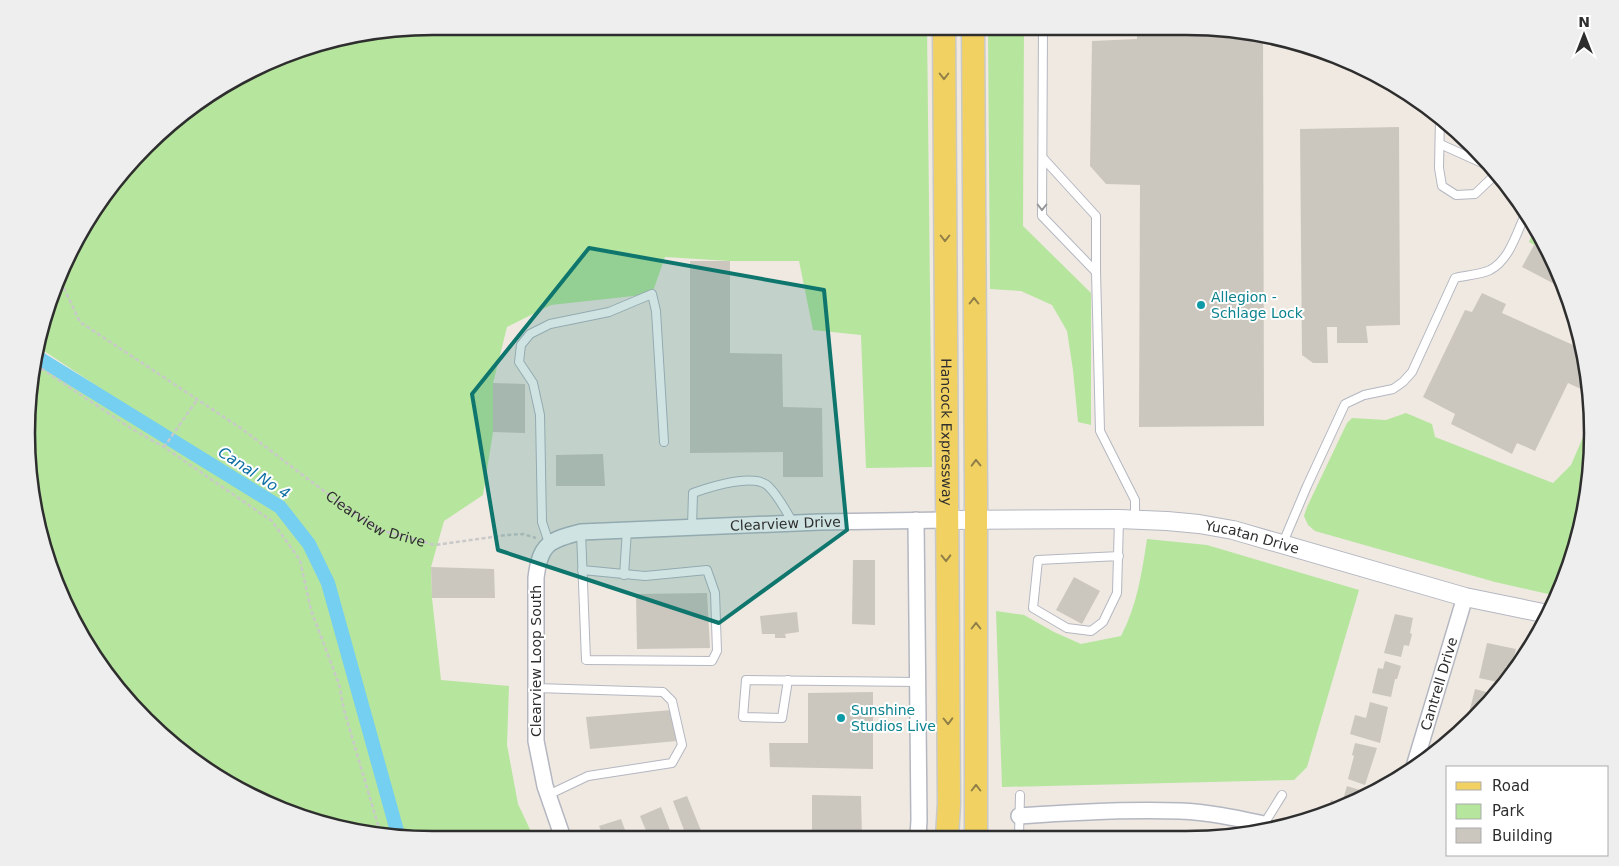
<svg xmlns="http://www.w3.org/2000/svg" width="1619" height="866" font-family="'DejaVu Sans',sans-serif">
<style>
.green{fill:#b6e59e}
.lines{fill:none;stroke-linecap:round;stroke-linejoin:round}
.canal{stroke:#75cff0;stroke-width:14}
.building{fill:#cbc7bf}
.service-casing{stroke:#b4b7c1;stroke-width:10}
.minor-casing{stroke:#b4b7c1;stroke-width:18}
.tertiary-casing{stroke:#b4b7c1;stroke-width:20}
.primary-casing{stroke:#c9c9c9;stroke-width:25}
.path{stroke:#c9c9c9;stroke-width:2.5;stroke-dasharray:4 2.5;stroke-linecap:butt}
.service{stroke:#fff;stroke-width:8}
.minor{stroke:#fff;stroke-width:15}
.tertiary{stroke:#fff;stroke-width:18}
.primary{stroke:#f2d163;stroke-width:22}
.oneway{stroke:#908048}
.oneway2{stroke:#969696}
.marked{fill:#0f766e;fill-opacity:0.2;stroke:#0f766e;stroke-width:4;stroke-linejoin:round}
.culture-dot{fill:#0f9aa8;stroke:#fff;stroke-width:2}
.labels{text-anchor:middle;dominant-baseline:central;stroke-width:4;stroke-linejoin:round;paint-order:stroke}
.culture-label{font-size:14px;fill:#0d838f;stroke:#fff;text-anchor:start}
.street-label{font-size:14px;fill:#2e2e2e;stroke:#fff}
.water-label{font-size:15px;font-style:italic;fill:#0d6fa3;stroke:#fff}
.rim{fill:none;stroke:#2e2e2e;stroke-width:2.5}
</style>
<rect width="100%" height="100%" fill="#efe9e1"/>
<g class="green">
<polygon points="433,26 927,27 932,467 866,468 861,335 813,330 799,261 730,261 665,257 652,294 551,305 507,327 493,383 493,432 483,495 444,521 431,567 432,598 441,680 509,686 507,745 518,804 534,838 407,839 327,826 230,785 127,701 57,589 27,460 37,357 260,494 38,347 40,328 95,207 185,110 302,48"/>
<polygon points="988,27 1024,27 1023,226 1091,293 1091,425 1078,422 1073,370 1067,331 1052,305 1021,291 990,289"/>
<polygon points="1535,228 1551,254 1529,242"/>
<polygon points="1406,413 1432,424 1435,437 1553,483 1571,465 1592,416 1589,486 1571,563 1557,596 1495,582 1315,531 1308,525 1304,516 1307,507 1347,423 1352,418 1386,420"/>
<path d="M 1147,539 L 1207,545 L 1359,590 L 1307,767 L 1294,780 L 1002,787 L 996,611 L 1024,615 L 1054,632 L 1081,644 L 1121,636 C 1137,606 1142,572 1147,539 Z"/>
</g>
<g class="lines">
<polyline class="canal" points="37,357 280,507 309,544 328,583 399,838"/>
</g>
<g class="building">
<polygon points="1137,27 1212,27 1263,35 1264,426 1139,427 1140,185 1106,184 1090,166 1092,41 1137,39"/>
<polygon points="1399,127 1400,325 1366,326 1368,343 1337,343 1337,327 1327,327 1328,363 1313,363 1302,355 1300,129"/>
<polygon points="1534,245 1551,254 1564,289 1522,267"/>
<polygon points="690,261 730,261 730,353 782,354 783,407 822,408 823,477 783,477 783,452 690,453"/>
<polygon points="1482,293 1506,304 1502,313 1582,349 1577,362 1585,366 1587,376 1581,389 1568,383 1535,451 1517,443 1512,454 1451,424 1455,414 1423,397 1465,310 1472,312"/>
<polygon points="493,383 525,384 525,433 493,432"/>
<polygon points="603,454 605,486 556,486 556,455"/>
<polygon points="853,560 875,560 875,625 852,624"/>
<polygon points="431,567 494,569 495,598 432,598"/>
<polygon points="1074,577 1100,591 1082,624 1056,610"/>
<polygon points="707,593 710,648 637,649 636,594"/>
<polygon points="797,612 799,632 785,634 786,638 775,638 775,634 762,634 760,616"/>
<polygon points="1395,614 1413,618 1410,633 1412,634 1409,646 1404,645 1401,657 1384,653"/>
<polygon points="1487,643 1516,649 1511,667 1506,666 1502,683 1479,678"/>
<polygon points="1385,661 1401,666 1397,679 1395,679 1391,697 1372,693 1378,668 1383,669"/>
<polygon points="1475,689 1494,694 1492,701 1468,722 1467,721"/>
<polygon points="873,692 873,769 770,767 769,743 808,743 808,693"/>
<polygon points="1370,702 1388,707 1380,743 1350,734 1355,715 1366,718"/>
<polygon points="672,710 677,741 590,749 586,717"/>
<polygon points="1355,743 1377,748 1365,785 1348,779 1354,756 1352,755"/>
<polygon points="1347,786 1363,791 1361,796 1327,813 1331,800 1342,803"/>
<polygon points="812,795 861,796 862,837 812,838"/>
<polygon points="687,796 704,838 687,838 673,801"/>
<polygon points="661,807 673,838 649,838 640,816"/>
<polygon points="621,819 628,838 604,838 599,826"/>
</g>
<g class="lines">
<g class="service-casing">
<g id="service">
<polyline points="1043,27 1042,216 1096,272"/>
<polyline points="1440,117 1439,168 1442,186 1456,195 1475,194 1497,173"/>
<polyline points="1440,144 1491,167"/>
<polyline points="1043,158 1096,216 1096,272 1100,431 1135,500 1135,520"/>
<path d="M 692,527 L 693,493 C 710,487 756,472 769,487 C 779,497 786,511 793,523"/>
<polyline points="581,532 586,660 712,661 717,651 715,593 707,570 645,576 582,570"/>
<polyline points="549,543 542,522 540,415 533,383 519,362 521,345 530,334 550,324 609,312 652,294 656,311 664,442"/>
<path d="M 1282,545 L 1307,486 L 1345,404 L 1364,395 L 1393,389 L 1403,382 L 1412,372 L 1455,278 C 1467,275 1479,275 1490,270 C 1510,260 1517,231 1526,213"/>
<polyline points="1119,556 1038,560 1033,608 1067,628 1091,631 1103,622 1117,593 1119,519"/>
<polyline points="624,575 627,530"/>
<polyline points="788,680 782,718 743,717 746,680 917,682"/>
<polyline points="536,688 663,692 672,701 682,745 672,763 588,776 548,795"/>
<polyline points="1264,824 1282,795"/>
<polyline points="1019,837 1020,795"/>
</g>
</g>
<g class="minor-casing">
<g id="minor">
<polyline points="916,520 919,820 918,837"/>
<path id="s2" d="M 1413,770 L 1465,597"/>
<path d="M 1019,816 C 1073,812 1127,809 1180,811 C 1208,812 1236,818 1264,824 L 1261,831"/>
<path id="s3" d="M 563,838 L 545,786 L 536,741 L 536,578 C 540,544 549,540 581,532 L 820,522 L 946,520"/>
</g>
</g>
<g class="tertiary-casing">
<g id="tertiary">
<path id="s4" d="M 946,520 L 1119,519 L 1167,521 L 1199,524 L 1233,530 L 1465,597 L 1548,614"/>
</g>
</g>
<g class="primary-casing">
<g id="primary">
<path id="s5" d="M 944,27 L 949,804 L 947,837"/>
<polyline points="973,27 976,489 976,837"/>
</g>
</g>
<g class="path">
<path id="s1" d="M 61,282 L 80,322 L 242,429 L 345,507 L 380,530 L 435,545 L 507,535 L 523,534 L 536,538"/>
<polyline points="36,365 132,429 164,447 272,521 300,560 311,610 339,684 344,710 381,835"/>
<polyline points="164,447 197,400"/>
</g>
<use href="#service" class="service"/>
<use href="#minor" class="minor"/>
<use href="#tertiary" class="tertiary"/>
<use href="#primary" class="primary"/>
</g>
<defs><path id="oneway-chevron" d="M-2-3.5L2.5 0L-2 3.5" fill="none" stroke-width="1.6" stroke-linecap="round" stroke-linejoin="round" transform="scale(1.25)"/></defs>
<g class="oneway">
<use href="#oneway-chevron" transform="translate(944 76) rotate(90)"/>
<use href="#oneway-chevron" transform="translate(945 238) rotate(90)"/>
<use href="#oneway-chevron" transform="translate(974 301) rotate(-90)"/>
<use href="#oneway-chevron" transform="translate(976 463) rotate(-91)"/>
<use href="#oneway-chevron" transform="translate(946 558) rotate(89)"/>
<use href="#oneway-chevron" transform="translate(976 626) rotate(-90)"/>
<use href="#oneway-chevron" transform="translate(948 721) rotate(89)"/>
<use href="#oneway-chevron" transform="translate(976 788) rotate(-90)"/>
</g>
<use class="oneway2" href="#oneway-chevron" transform="translate(1042 207) rotate(90)"/>
<path class="marked" d="M 589,248 L 824,290 L 847,530 L 719,623 L 498,550 L 472,394 Z"/>
<g class="culture-dot">
<circle cx="1201" cy="305" r="5"/>
<circle cx="841" cy="718" r="5"/>
</g>
<g class="labels">
<g class="culture-label">
<text x="1211" y="297">Allegion -<tspan x="1211" dy="16">Schlage Lock</tspan></text>
<text x="851" y="710">Sunshine<tspan x="851" dy="16">Studios Live</tspan></text>
</g>
<g class="street-label">
<text stroke="none"><textPath href="#s5" startOffset="405">Hancock Expressway</textPath></text>
<text stroke="none"><textPath href="#s1" startOffset="401">Clearview Drive</textPath></text>
<text stroke="none"><textPath href="#s3" startOffset="540">Clearview Drive</textPath></text>
<text stroke="none"><textPath href="#s4" startOffset="308">Yucatan Drive</textPath></text>
<text transform="translate(536 661) rotate(-90)">Clearview Loop South</text>
<text stroke="none"><textPath href="#s2" startOffset="90">Cantrell Drive</textPath></text>
</g>
<g class="water-label">
<text transform="translate(254 473) rotate(33)">Canal No 4</text>
</g>
</g>
<path d="M0 0H1619V866H0ZM433 35H1186A398 398 0 0 1 1584 433V433A398 398 0 0 1 1186 831H433A398 398 0 0 1 35 433V433A398 398 0 0 1 433 35Z" fill="#eee" fill-rule="evenodd"/>
<path class="rim" d="M433 35H1186A398 398 0 0 1 1584 433V433A398 398 0 0 1 1186 831H433A398 398 0 0 1 35 433V433A398 398 0 0 1 433 35Z"/>
<rect x="1446" y="766" width="162" height="90" fill="#ffffff" stroke="#ababab"/>
<rect x="1456" y="782" width="25" height="8" fill="#f2d163" stroke="#ababab"/>
<text x="1492" y="791" font-size="15" fill="#2e2e2e">Road</text>
<rect x="1456" y="804" width="25" height="15" fill="#b6e59e" stroke="#ababab"/>
<text x="1492" y="816" font-size="15" fill="#2e2e2e">Park</text>
<rect x="1456" y="828" width="25" height="15" fill="#cbc7bf" stroke="#ababab"/>
<text x="1492" y="841" font-size="15" fill="#2e2e2e">Building</text>
<g transform="translate(1584 35)" stroke="#ffffff" stroke-width="4" paint-order="stroke">
<path d="M0-4L9 19L0 12L-9 19Z" fill="#2e2e2e"/>
<text y="-8" font-size="14" font-weight="bold" text-anchor="middle" fill="#2e2e2e">N</text>
</g>
</svg>
